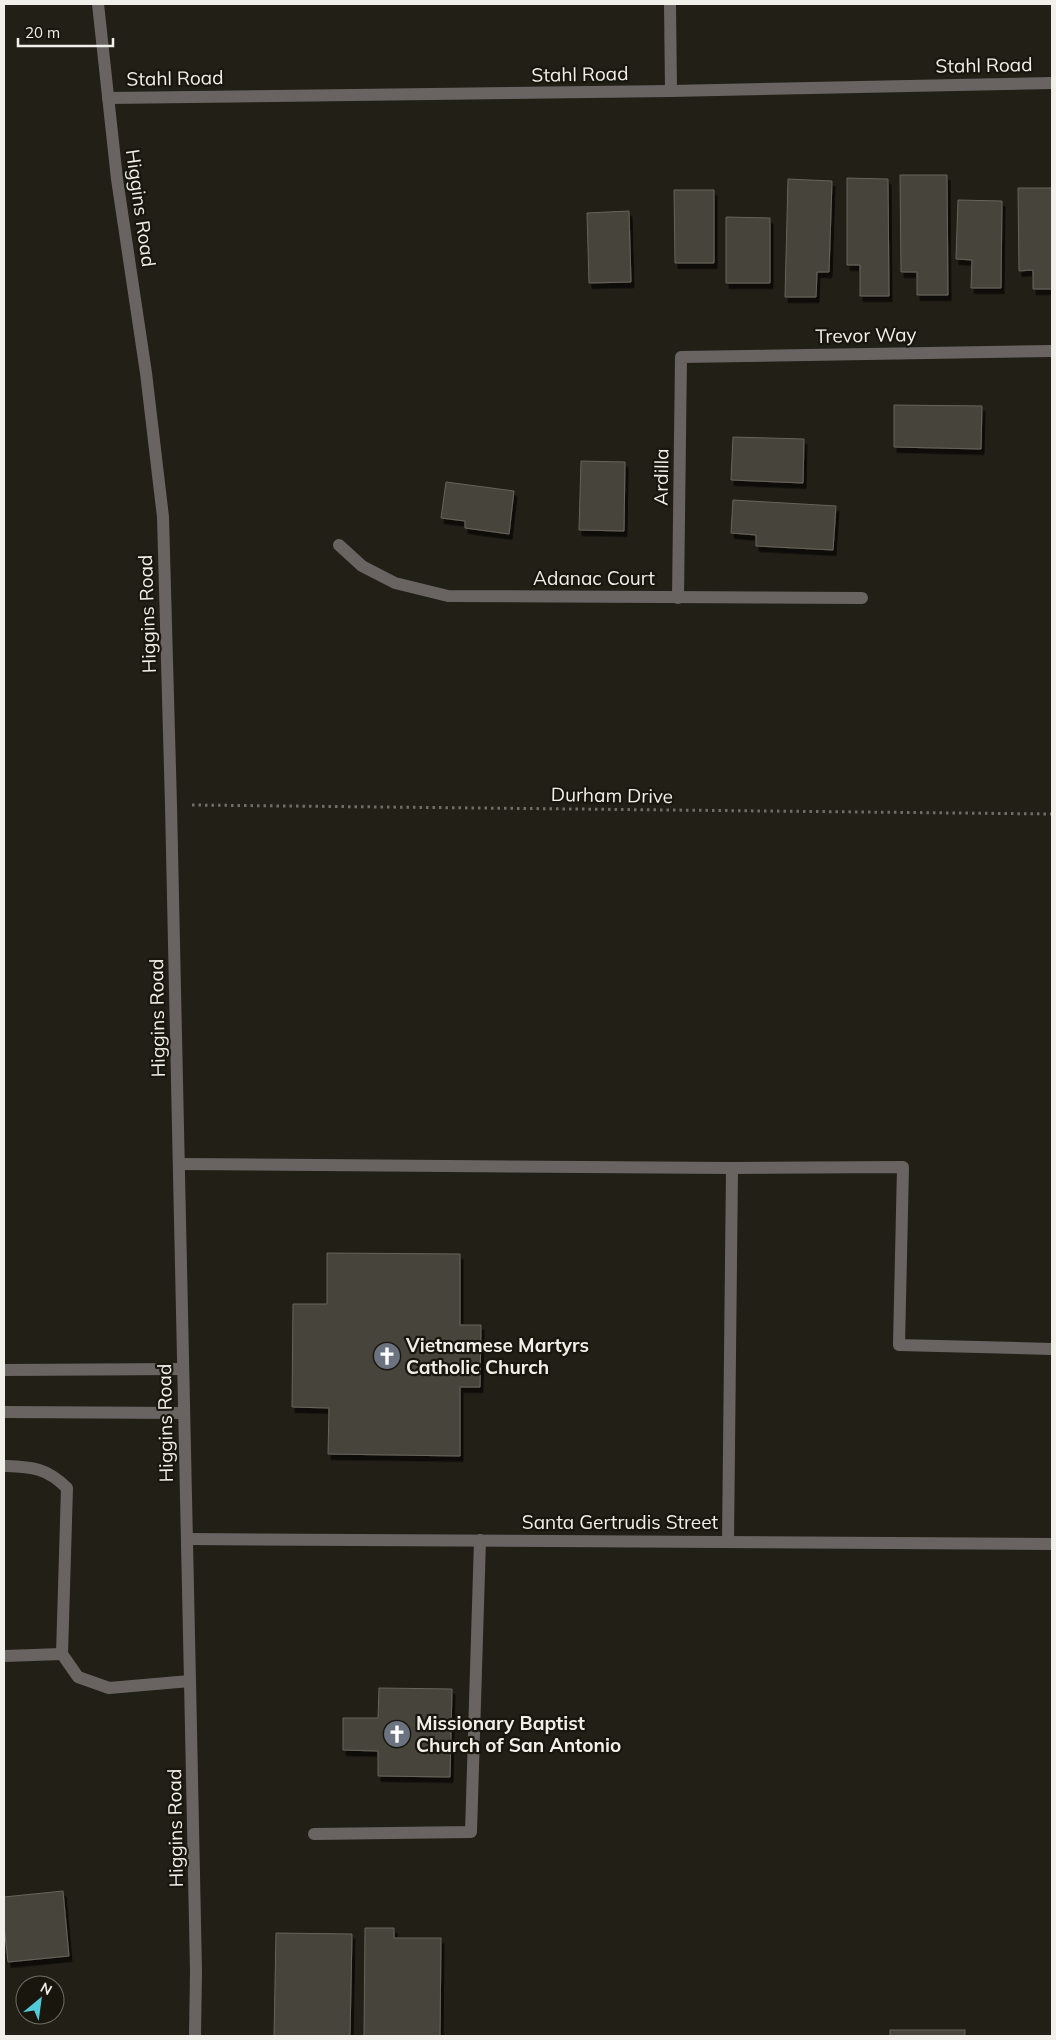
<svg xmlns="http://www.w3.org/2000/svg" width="1056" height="2040" font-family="Mulish,sans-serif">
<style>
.building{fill:#47443a;stroke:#67655a;filter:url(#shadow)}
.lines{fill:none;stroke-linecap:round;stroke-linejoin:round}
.path{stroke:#6f6d66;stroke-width:3;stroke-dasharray:2.5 4;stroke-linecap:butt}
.minor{stroke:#696461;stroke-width:12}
.labels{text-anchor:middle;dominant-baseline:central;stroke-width:4.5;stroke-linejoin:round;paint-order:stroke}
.street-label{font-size:19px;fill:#f1efe9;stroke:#18160d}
.poi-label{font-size:19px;font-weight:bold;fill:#f1efe9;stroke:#18160d;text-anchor:start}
</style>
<defs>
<filter id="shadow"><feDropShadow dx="3" dy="5.5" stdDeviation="0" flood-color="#0009"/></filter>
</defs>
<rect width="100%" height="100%" fill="#211f16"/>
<g class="building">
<polygon points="900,175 947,175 948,295 917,295 917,272 901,272"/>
<polygon points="847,178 888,179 889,296 860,296 860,265 847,265"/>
<polygon points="788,179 832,181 829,272 817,272 816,297 785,297"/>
<polygon points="1018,188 1052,188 1052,289 1033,289 1033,270 1019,271"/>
<polygon points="674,190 714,190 714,263 675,263"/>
<polygon points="958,200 1002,201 1001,288 971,288 972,260 956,259"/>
<polygon points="629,211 631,282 589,283 587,213"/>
<polygon points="726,217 770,218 770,283 726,283"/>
<polygon points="894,405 982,406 981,449 894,447"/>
<polygon points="733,437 804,439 803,483 731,480"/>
<polygon points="581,461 625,462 624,531 579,530"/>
<polygon points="446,482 514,491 509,534 465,528 465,521 441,518"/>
<polygon points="733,500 836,506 833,550 756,546 756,535 731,533"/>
<polygon points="327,1253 460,1254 460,1325 481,1325 480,1387 460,1387 460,1456 328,1454 329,1408 292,1407 293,1304 327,1304"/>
<polygon points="379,1688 452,1689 450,1777 378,1776 378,1751 343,1750 343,1718 378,1718"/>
<polygon points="63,1891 69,1956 8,1962 4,1925 4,1897"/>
<polygon points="365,1928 394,1928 394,1938 441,1938 440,2036 364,2036"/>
<polygon points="276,1933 352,1934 350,2036 274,2036"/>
<rect x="890" y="2030" width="75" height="6"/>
</g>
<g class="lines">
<polyline class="path" points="192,805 1052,814"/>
<g class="minor">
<polyline points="98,4 117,179 146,373 163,517 171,805 190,1681 196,1971 195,2036"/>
<polyline points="670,4 671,91"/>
<polyline points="108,98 671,91 1052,83"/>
<polyline points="339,545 362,566 395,583 448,596 862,598"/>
<polyline points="678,598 681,357 1052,351"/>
<polyline points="179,1164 732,1168 903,1167 899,1345 1052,1349"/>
<polyline points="4,1370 183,1369"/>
<polyline points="4,1412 184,1413"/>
<path d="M 4,1466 C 31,1467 46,1467 67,1488 L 62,1654 L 78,1677 L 109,1688 L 190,1681"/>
<polyline points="187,1539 1052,1544"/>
<polyline points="728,1542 732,1168"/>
<polyline points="4,1656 62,1654"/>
<polyline points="314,1834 471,1832 480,1540"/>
</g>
</g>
<defs>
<g id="church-disc" transform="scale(1.4375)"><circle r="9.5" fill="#6b7280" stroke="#18160d"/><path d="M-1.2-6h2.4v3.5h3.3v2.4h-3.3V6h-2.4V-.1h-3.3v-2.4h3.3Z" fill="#fff"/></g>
</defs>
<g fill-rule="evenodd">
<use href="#church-disc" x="387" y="1356"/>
<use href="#church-disc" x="397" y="1734"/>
</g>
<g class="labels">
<g class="street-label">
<text transform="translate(984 65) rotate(-1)">Stahl Road</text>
<text transform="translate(580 74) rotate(-1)">Stahl Road</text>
<text transform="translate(175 78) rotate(-1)">Stahl Road</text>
<text transform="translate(141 208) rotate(82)">Higgins Road</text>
<text transform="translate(866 335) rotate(-1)">Trevor Way</text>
<text transform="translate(661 477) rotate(-89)">Ardilla</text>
<text x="594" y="578">Adanac Court</text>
<text transform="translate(147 614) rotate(-92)">Higgins Road</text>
<text transform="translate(612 795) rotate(1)">Durham Drive</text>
<text transform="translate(157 1018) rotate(-91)">Higgins Road</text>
<text transform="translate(165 1423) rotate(-91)">Higgins Road</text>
<text x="620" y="1522">Santa Gertrudis Street</text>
<text transform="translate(175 1828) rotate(-91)">Higgins Road</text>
</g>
<g class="poi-label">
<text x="406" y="1345">Vietnamese Martyrs<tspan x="406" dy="22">Catholic Church</tspan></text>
<text x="416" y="1723">Missionary Baptist<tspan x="416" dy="22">Church of San Antonio</tspan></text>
</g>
</g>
<rect width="1056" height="2040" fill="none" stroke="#f1efe9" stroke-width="10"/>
<g transform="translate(40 2000) rotate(29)"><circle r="24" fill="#18160d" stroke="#6f6d65"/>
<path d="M0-4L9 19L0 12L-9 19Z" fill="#52cbd9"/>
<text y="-8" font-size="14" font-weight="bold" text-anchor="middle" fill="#f1efe9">N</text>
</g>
<path d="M18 38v8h95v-8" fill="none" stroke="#f1efe9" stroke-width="2.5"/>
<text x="25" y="38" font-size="15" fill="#f1efe9" stroke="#18160d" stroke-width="4" paint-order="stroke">20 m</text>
</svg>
